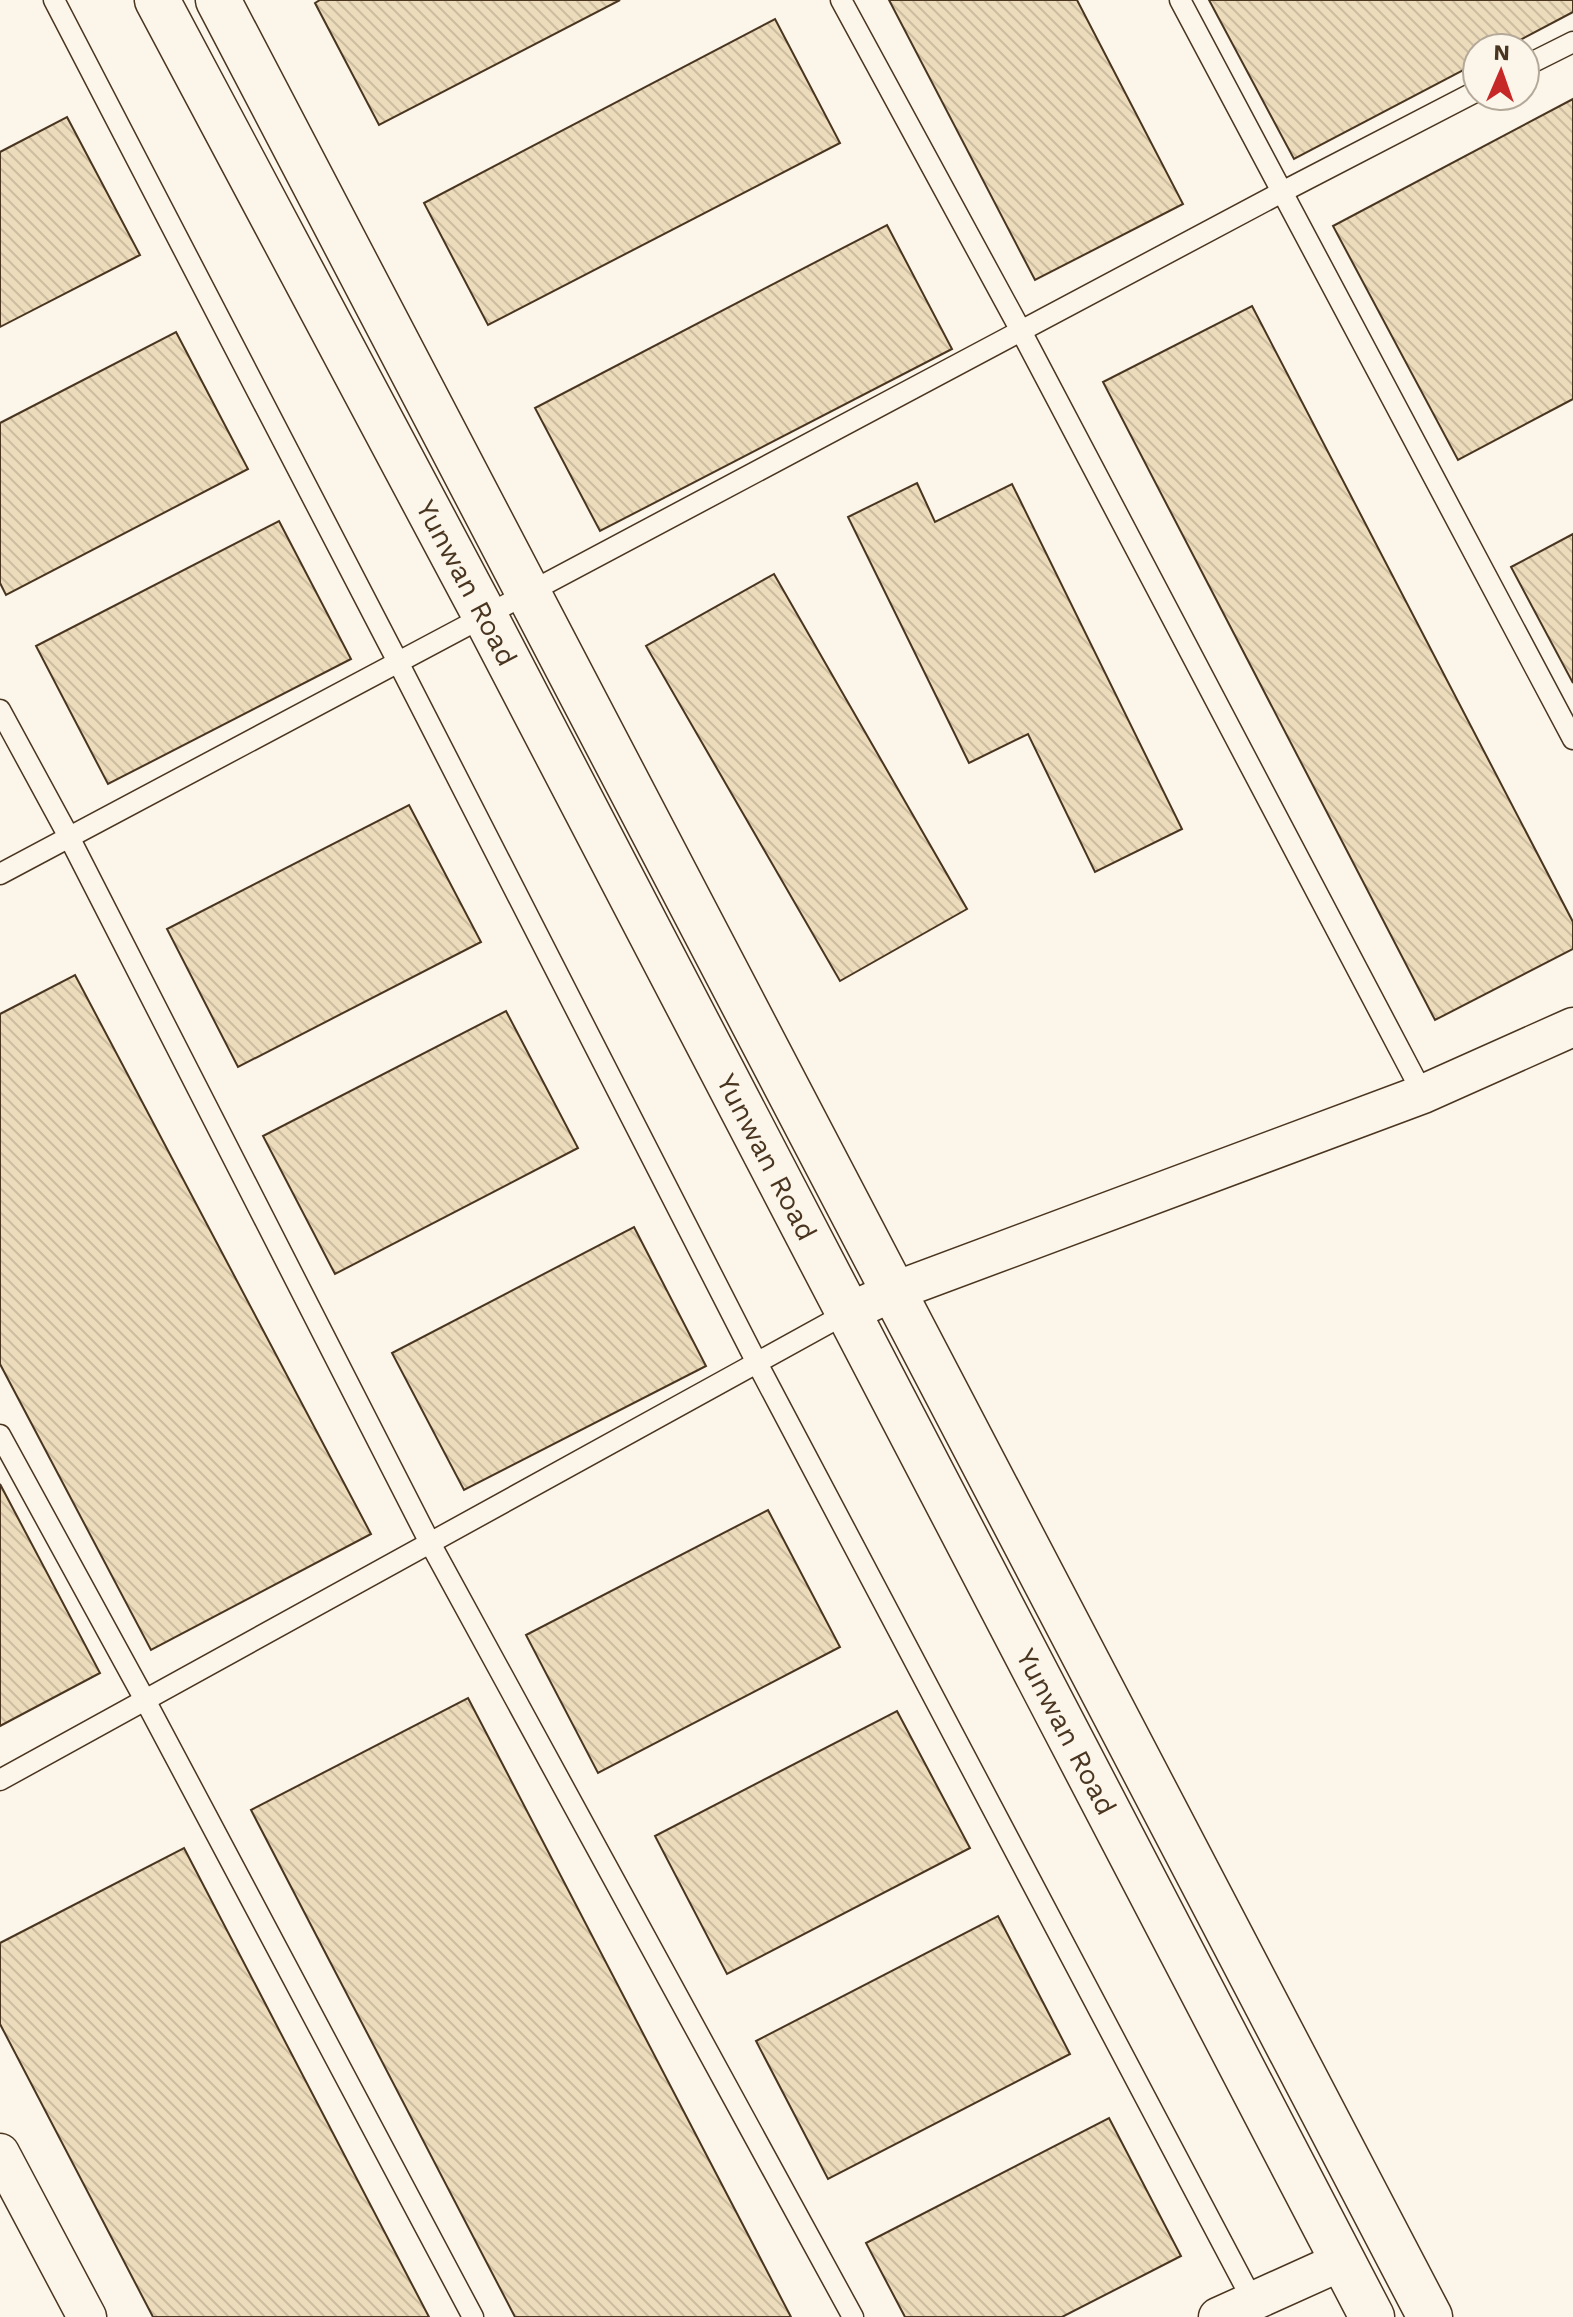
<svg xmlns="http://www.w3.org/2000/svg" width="1573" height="2317" font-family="'Work Sans',sans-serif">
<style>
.building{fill:url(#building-back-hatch);stroke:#4a3520;stroke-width:2}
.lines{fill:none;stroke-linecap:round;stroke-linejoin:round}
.lane-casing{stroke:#4a3520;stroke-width:23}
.street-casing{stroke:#4a3520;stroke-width:41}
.secondary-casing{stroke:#4a3520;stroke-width:47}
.lane{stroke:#fbf6e9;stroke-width:20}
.street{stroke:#fbf6e9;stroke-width:38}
.secondary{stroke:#fbf6e9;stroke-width:44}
.labels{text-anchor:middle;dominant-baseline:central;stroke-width:6;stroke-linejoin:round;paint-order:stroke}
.street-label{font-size:28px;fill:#4a3520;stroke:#fbf6e9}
</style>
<defs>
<pattern id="building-back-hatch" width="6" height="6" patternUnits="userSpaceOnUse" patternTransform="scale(2)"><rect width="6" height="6" fill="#ecdcbc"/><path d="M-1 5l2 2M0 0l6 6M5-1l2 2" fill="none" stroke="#ccbda1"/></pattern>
</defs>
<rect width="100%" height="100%" fill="#fbf6e9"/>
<g class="building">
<polygon points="320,0 620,0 379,125 315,3"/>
<polygon points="889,0 1077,0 1183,204 1035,280"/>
<polygon points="1209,0 1573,0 1573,12 1505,48 1477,48 1477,63 1294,159"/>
<polygon points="775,19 840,143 488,325 424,203"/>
<polygon points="1573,99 1573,399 1458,460 1333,226"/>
<polygon points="67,117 140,255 0,327 0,152"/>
<polygon points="887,225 952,349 600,531 535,408"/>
<polygon points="1252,306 1573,922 1573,949 1435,1020 1103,382"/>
<polygon points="176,332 248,469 6,595 0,583 0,423"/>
<polygon points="917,483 935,522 1012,484 1182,829 1095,872 1028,734 969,763 848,517"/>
<polygon points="279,521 351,659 108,784 36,646"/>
<polygon points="1573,534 1573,683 1511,567"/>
<polygon points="774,574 967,909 840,981 646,646"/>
<polygon points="409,805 481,942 238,1067 167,929"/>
<polygon points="75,975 371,1534 151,1650 0,1364 0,1014"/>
<polygon points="506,1011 578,1148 335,1274 263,1136"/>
<polygon points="634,1227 706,1366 464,1490 392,1353"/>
<polygon points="0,1484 100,1673 0,1726"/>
<polygon points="768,1510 840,1647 598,1773 526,1635"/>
<polygon points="468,1698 791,2317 515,2317 251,1810"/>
<polygon points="897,1711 970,1848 727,1974 655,1836"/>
<polygon points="184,1848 429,2317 153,2317 0,2024 0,1943"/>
<polygon points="998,1916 1070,2054 828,2179 756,2041"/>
<polygon points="1109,2118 1181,2256 1062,2317 905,2317 866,2243"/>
</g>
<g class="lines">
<g class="lane-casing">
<g id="lane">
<polyline points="54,0 398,662 757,1363 1253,2301"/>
<polyline points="841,0 1021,331 1423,1094"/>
<polyline points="1180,0 1573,739"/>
<polyline points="1525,66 1573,42"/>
<polyline points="0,710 69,837 430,1543 853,2317"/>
<polyline points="0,874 1282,192 1477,91"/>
<polyline points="0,1435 145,1700 473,2317"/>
<polyline points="0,1780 847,1313"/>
</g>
</g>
<g class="street-casing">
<g id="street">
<polyline points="847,1313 895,1291 1423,1094 1573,1027"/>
<polyline points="0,2153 87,2317"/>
<polyline points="1218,2317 1342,2261"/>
</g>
</g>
<g class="secondary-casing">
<g id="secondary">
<path id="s1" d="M 157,0 L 485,616 L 1372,2317"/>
<polyline points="218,0 1430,2317"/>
</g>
</g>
<use href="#lane" class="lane"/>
<use href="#street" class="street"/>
<use href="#secondary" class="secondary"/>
</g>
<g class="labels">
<g class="street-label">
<text stroke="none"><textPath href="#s1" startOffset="660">Yunwan Road</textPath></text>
<text stroke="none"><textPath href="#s1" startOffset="1308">Yunwan Road</textPath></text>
<text stroke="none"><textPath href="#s1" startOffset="1956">Yunwan Road</textPath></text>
</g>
</g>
<g transform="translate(1501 72) rotate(2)"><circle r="38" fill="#fbf6e9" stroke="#b4a999" stroke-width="2"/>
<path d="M0-6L14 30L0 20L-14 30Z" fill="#c62828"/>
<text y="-12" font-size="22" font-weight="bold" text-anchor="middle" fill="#4a3520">N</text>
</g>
</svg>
